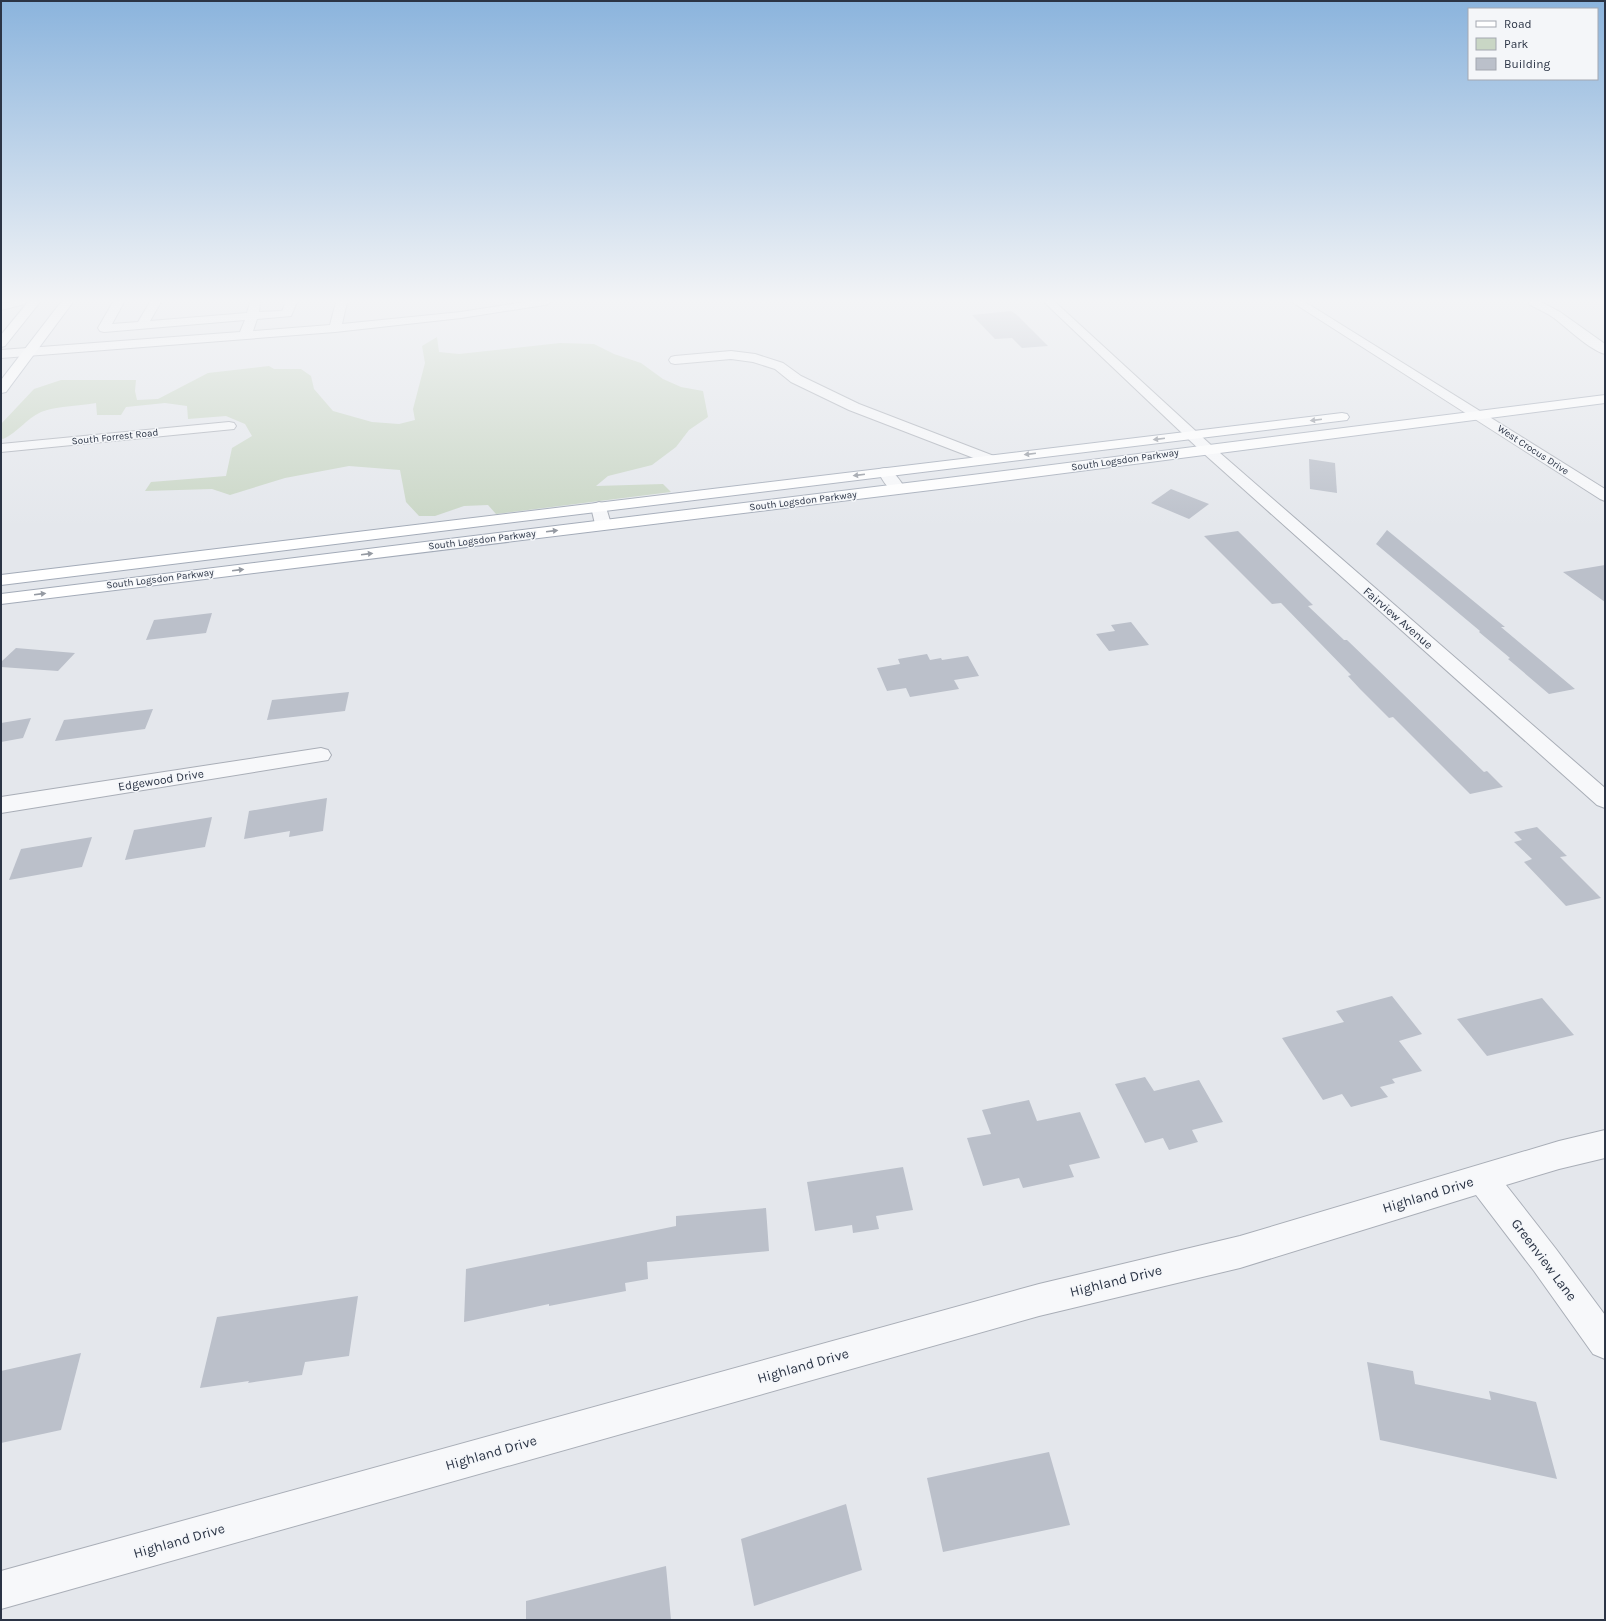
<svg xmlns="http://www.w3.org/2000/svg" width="1606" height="1621" font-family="Karla,sans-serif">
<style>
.green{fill:#c9d6c5}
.building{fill:#bbc0ca}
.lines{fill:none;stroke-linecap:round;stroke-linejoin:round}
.minor-casing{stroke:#a9aeb7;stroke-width:2}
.major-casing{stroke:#a3abb8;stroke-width:2}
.minor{fill:#f7f8fa;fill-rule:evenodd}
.major{fill:#fff;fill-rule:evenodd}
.oneway{fill:#959aa2}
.labels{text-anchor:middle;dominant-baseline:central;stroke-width:3;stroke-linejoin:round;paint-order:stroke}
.far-street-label{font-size:10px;fill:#2b3445;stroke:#f4f6f9}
.street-label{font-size:12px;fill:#2b3445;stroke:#f4f6f9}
.near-street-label{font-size:14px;fill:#2b3445;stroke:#f4f6f9}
</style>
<rect width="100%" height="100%" fill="#e4e7ec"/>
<path class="green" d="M 437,337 L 439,352 L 459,354 L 560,343 L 594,344 L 614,354 L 641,363 L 663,379 L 681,387 L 703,391 L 708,417 L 689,430 L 676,447 L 652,465 L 608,476 L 596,486 L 663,484 L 671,492 L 496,514 L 488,505 L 464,506 L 435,516 L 419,516 L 406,502 L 400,470 L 349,466 L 285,478 L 230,495 L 212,489 L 145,491 L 151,482 L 226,476 L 232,448 L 252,436 L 245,424 L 226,416 L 188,419 L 187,406 L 165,403 L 126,407 L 121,415 L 97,415 L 96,403 C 80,406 59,406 44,411 C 28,416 18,433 3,439 L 1,438 L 1,424 L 34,389 L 61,380 L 136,380 L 135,391 L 137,400 L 158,399 L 208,373 L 269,366 L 274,369 L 301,369 L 311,376 L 314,389 L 333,411 L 372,422 L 399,424 L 415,420 L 413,409 L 425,363 L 422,346 Z"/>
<g class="building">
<polygon points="1011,311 1016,314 1048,346 1022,348 1012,338 995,339 972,315"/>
<polygon points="1309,459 1335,463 1337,493 1310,489"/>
<polygon points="1171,489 1209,504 1189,519 1151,503"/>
<polygon points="1387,530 1505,627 1501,627 1575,689 1549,694 1508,659 1510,658 1479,632 1480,631 1376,544"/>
<polygon points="1238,531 1313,605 1308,606 1344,640 1347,640 1484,772 1487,771 1503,787 1470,794 1393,717 1389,718 1360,689 1348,676 1351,675 1281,603 1272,604 1204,536"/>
<polygon points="1605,565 1605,602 1563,572"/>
<polygon points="212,613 206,633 146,640 154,620"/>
<polygon points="1131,622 1149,645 1109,651 1096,634 1115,631 1111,625"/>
<polygon points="16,648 75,653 58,671 1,667 1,662"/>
<polygon points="927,654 930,660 941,658 942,660 968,656 979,676 954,680 959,689 910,697 906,688 887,691 877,668 900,664 898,659"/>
<polygon points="349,692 345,711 267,720 272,700"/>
<polygon points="153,709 145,729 55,741 64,720"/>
<polygon points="31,718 23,738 1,742 1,723"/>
<polygon points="327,798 323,831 289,837 290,831 244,839 249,811"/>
<polygon points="212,817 205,847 125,860 134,830"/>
<polygon points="1537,827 1567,856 1560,857 1601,898 1566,906 1524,862 1532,859 1514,842 1522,840 1514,832"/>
<polygon points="92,837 82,867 9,880 21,849"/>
<polygon points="1392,996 1422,1034 1399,1041 1422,1071 1392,1079 1395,1083 1380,1087 1388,1097 1351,1107 1342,1094 1323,1100 1282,1038 1344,1022 1336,1011"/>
<polygon points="1542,998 1574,1035 1487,1056 1457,1019"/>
<polygon points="1145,1077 1154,1091 1199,1080 1223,1122 1192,1130 1198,1142 1169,1150 1163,1138 1145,1143 1115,1084"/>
<polygon points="1029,1100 1037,1121 1080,1112 1100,1158 1069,1165 1074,1177 1023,1188 1019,1178 983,1186 967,1138 991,1134 982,1110"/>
<polygon points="903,1167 913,1210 876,1216 879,1229 853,1233 852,1225 815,1231 807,1182"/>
<polygon points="766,1208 769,1251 647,1262 648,1279 625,1283 626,1291 549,1306 549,1304 464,1322 466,1269 676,1226 676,1216"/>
<polygon points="358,1296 349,1356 305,1362 302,1375 248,1383 249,1381 200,1388 217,1317"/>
<polygon points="81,1353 61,1430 1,1443 1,1371"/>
<polygon points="1367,1362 1413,1371 1415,1384 1491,1400 1489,1391 1536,1402 1557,1479 1380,1440"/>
<polygon points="1049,1452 1070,1525 943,1552 927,1478"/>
<polygon points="846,1504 862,1570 754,1606 741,1539"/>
<polygon points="666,1566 671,1620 526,1620 526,1601"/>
</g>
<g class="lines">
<g class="minor-casing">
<g id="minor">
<polygon points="9,302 27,302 25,304 1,310 1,304"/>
<polygon points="113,302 124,302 112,324 138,322 150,302 161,302 150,321 247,313 250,302 260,302 259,312 282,311 286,302 297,302 291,316 257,319 253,331 330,325 336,302 347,302 342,324 461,312 525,302 550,302 548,304 544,305 461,318 335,332 1,358 1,350 240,332 245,320 104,332 100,331 98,328"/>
<polygon points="1044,302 1055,302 1212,446 1605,788 1605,808 1597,805 1202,452"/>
<polygon points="1292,302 1305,302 1605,489 1605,501 1600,499"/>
<path d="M 1528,302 L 1541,302 L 1560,312 L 1605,344 L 1605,354 C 1590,350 1567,328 1554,318 C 1546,312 1537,309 1529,304 Z"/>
<polygon points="731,351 755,354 783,363 801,376 859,404 994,456 996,459 994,462 989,463 984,462 849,410 791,382 775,369 753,362 731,359 675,364 671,363 669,360 671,357 675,356"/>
<polygon points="229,422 234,423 236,426 234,429 1,452 1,444"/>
<path d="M 885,468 C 894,470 900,481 906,489 L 903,492 C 890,495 884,482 878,472 L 880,469 Z"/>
<polygon points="599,502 605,504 611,524 609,527 603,529 597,527 595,524 591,507 593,504"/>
<polygon points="321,748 328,750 331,755 328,760 1,813 1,797"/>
<polygon points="1605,1130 1605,1158 1559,1169 1506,1185 1556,1249 1605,1315 1605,1359 1593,1354 1534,1271 1476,1195 1240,1268 1039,1316 1,1609 1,1571 1039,1284 1240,1236 1559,1141"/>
</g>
</g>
<g class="major-casing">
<g id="major">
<polygon points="28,302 40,302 5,346 1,347 1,335"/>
<polygon points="61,302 73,302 6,392 1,393 1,380"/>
<polygon points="1605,395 1605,403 972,485 1,604 1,594 972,475"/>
<polygon points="1342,413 1347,414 1349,417 1347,420 1,585 1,575"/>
</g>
</g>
<use href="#minor" class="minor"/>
<use href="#major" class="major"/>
</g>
<defs><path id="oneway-solid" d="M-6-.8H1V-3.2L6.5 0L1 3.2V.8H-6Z"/></defs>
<g class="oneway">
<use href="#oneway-solid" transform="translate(1316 420) rotate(173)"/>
<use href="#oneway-solid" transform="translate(1159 439) rotate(173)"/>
<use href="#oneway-solid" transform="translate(1030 454) rotate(173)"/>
<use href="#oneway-solid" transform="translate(859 475) rotate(173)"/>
<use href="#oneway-solid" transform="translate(552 531) rotate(-7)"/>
<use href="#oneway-solid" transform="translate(367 554) rotate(-7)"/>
<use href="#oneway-solid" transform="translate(238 570) rotate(-7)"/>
<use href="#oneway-solid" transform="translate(40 594) rotate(-7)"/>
</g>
<linearGradient id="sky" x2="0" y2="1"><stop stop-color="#8bb4dd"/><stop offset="0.57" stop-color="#f3f4f6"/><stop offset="1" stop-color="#f3f4f6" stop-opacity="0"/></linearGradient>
<rect width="1606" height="528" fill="url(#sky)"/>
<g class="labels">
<g class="far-street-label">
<text transform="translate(115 437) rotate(-6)">South Forrest Road</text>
<text transform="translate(1533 450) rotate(33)">West Crocus Drive</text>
<text transform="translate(1125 460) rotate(-8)">South Logsdon Parkway</text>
<text transform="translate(803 501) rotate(-7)">South Logsdon Parkway</text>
<text transform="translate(482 540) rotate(-7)">South Logsdon Parkway</text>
<text transform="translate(160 579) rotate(-7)">South Logsdon Parkway</text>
</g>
<g class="street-label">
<text transform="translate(1398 618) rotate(41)">Fairview Avenue</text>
<text transform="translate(161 780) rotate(-9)">Edgewood Drive</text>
</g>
<g class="near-street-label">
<text transform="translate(1428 1195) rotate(-17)">Highland Drive</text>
<text transform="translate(1544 1260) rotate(53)">Greenview Lane</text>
<text transform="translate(1116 1281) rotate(-14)">Highland Drive</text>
<text transform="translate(803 1366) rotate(-16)">Highland Drive</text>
<text transform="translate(491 1453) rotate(-16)">Highland Drive</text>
<text transform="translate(179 1541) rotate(-16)">Highland Drive</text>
</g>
</g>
<rect width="1606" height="1621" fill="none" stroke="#2b3445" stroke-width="4"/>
<rect x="1468" y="8" width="130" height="72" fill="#f4f6f9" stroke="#a4a8b1"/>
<rect x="1476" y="21" width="20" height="6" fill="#ffffff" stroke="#a4a8b1"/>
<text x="1504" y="28" font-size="12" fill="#2b3445">Road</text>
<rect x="1476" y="38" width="20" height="12" fill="#c9d6c5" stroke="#a4a8b1"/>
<text x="1504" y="48" font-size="12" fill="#2b3445">Park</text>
<rect x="1476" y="58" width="20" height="12" fill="#bbc0ca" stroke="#a4a8b1"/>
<text x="1504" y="68" font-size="12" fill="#2b3445">Building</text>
</svg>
